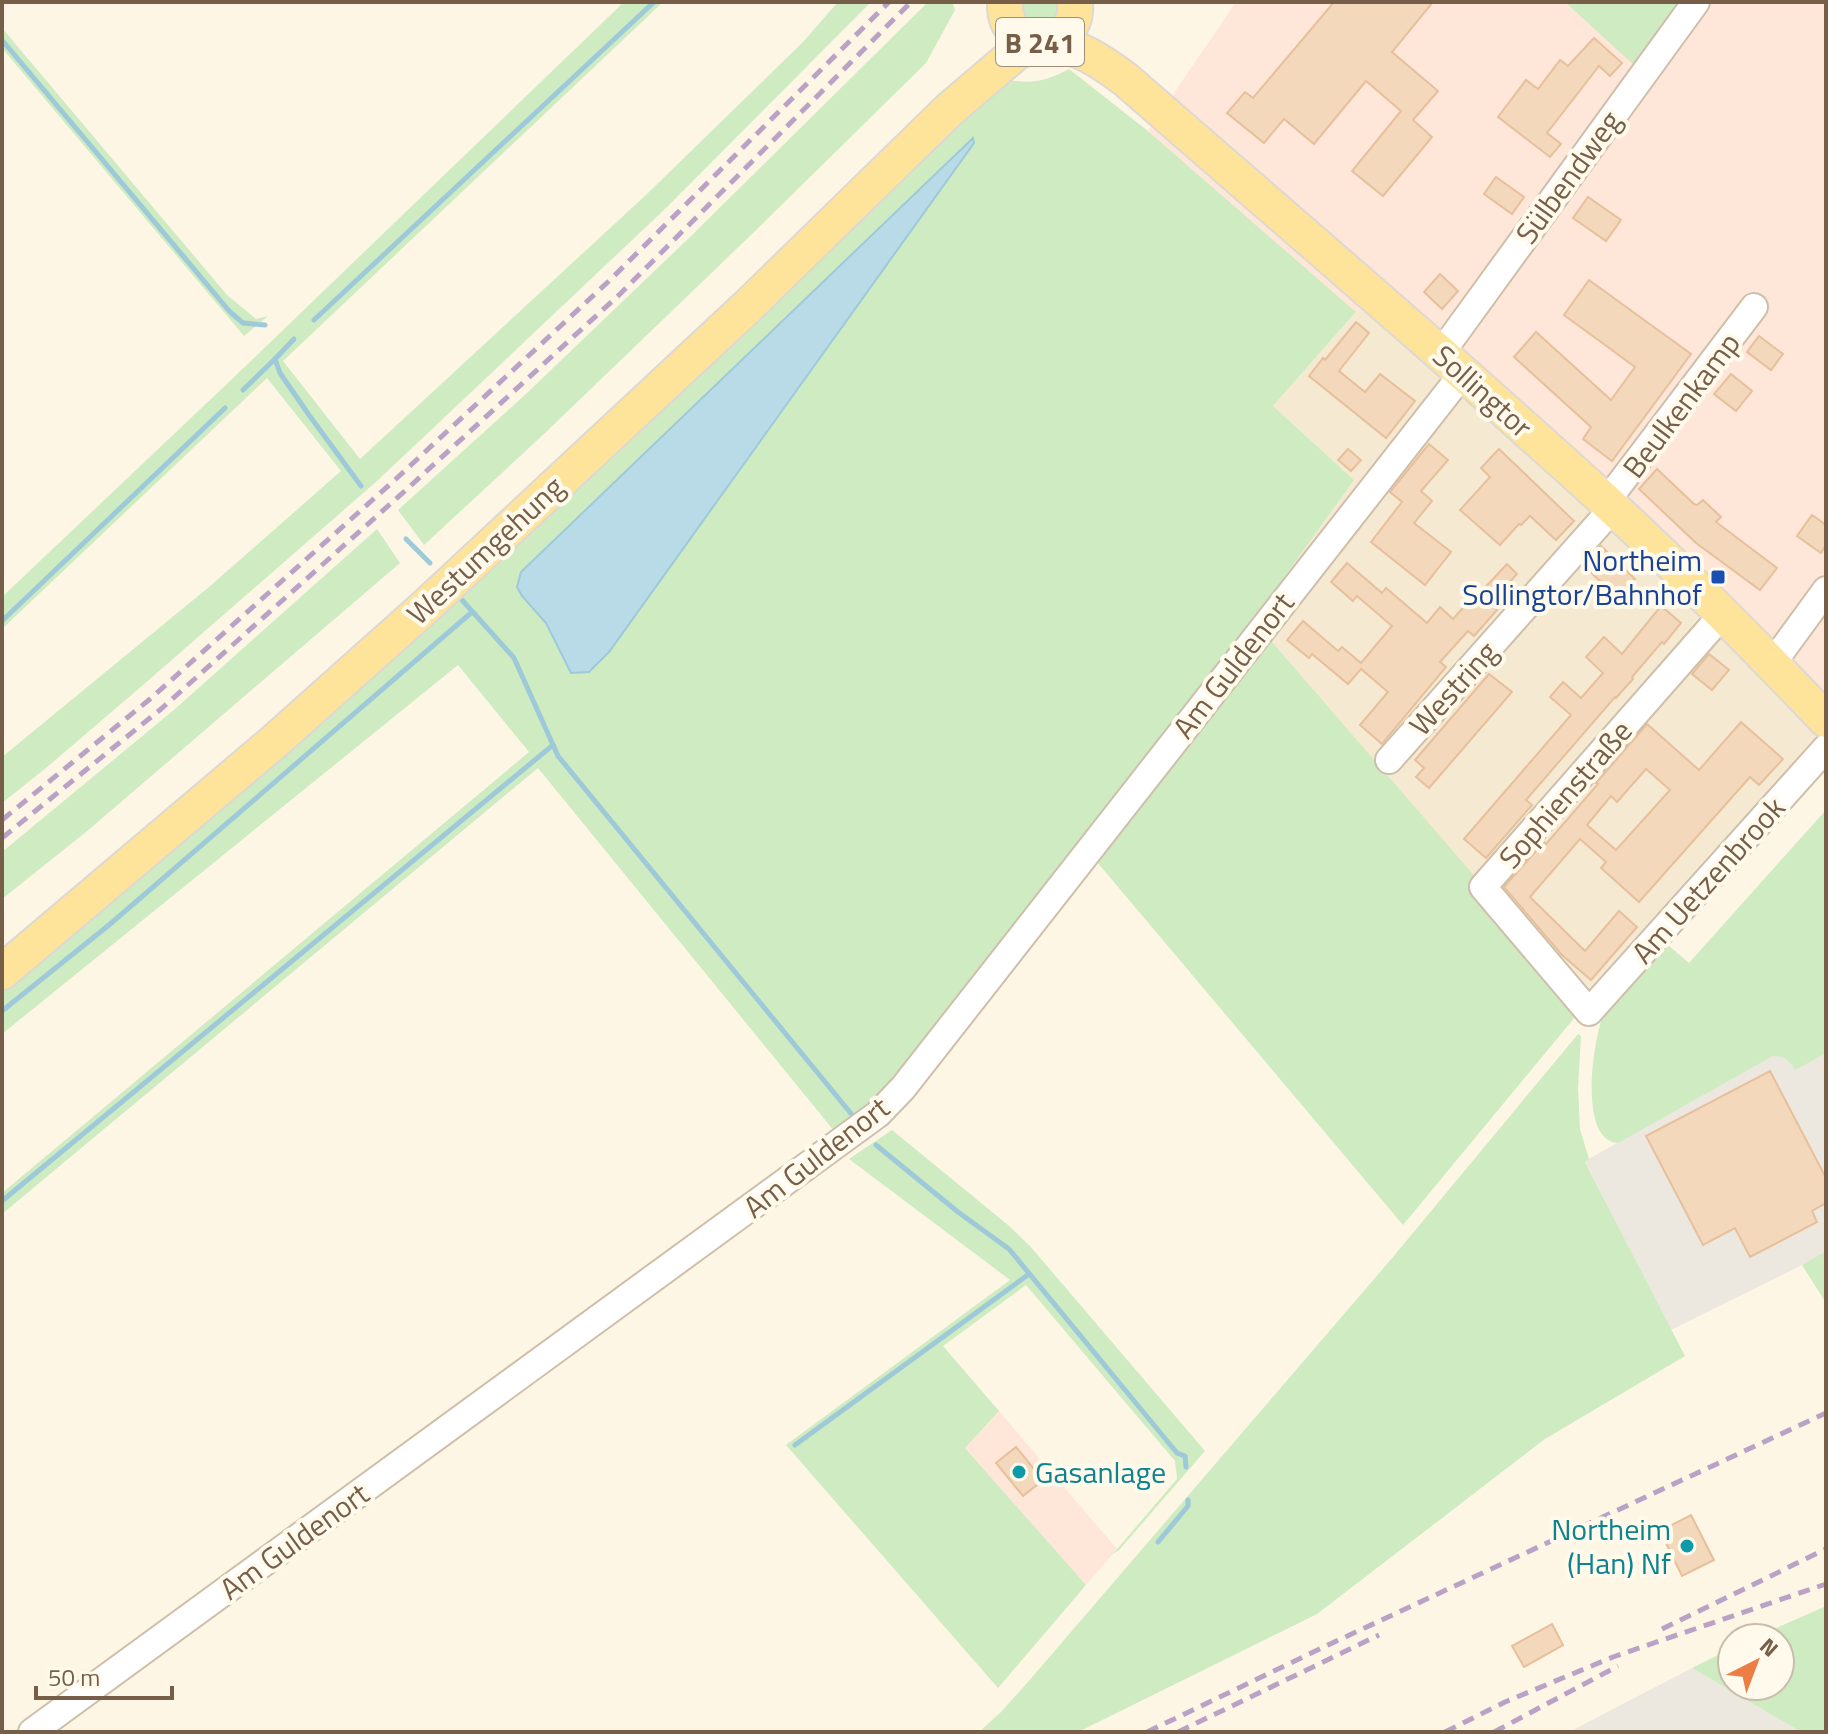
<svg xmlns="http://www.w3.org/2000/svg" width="1828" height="1734" font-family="'Titillium Web',sans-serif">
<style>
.residential{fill:#f5e9d2}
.commercial{fill:#fee7d8}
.industrial{fill:#ece7df}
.green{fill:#ceebc2}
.water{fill:#b8dbe7;stroke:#9ec9d9;stroke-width:2}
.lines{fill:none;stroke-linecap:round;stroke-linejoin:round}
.stream{stroke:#9ec9d9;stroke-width:5}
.building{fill:#f3d8bb;stroke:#e7c09b;stroke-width:2;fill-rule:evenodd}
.minor-casing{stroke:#cfbfaa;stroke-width:30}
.major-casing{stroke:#ded8d3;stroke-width:38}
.minor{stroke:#fff;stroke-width:26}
.major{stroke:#fee49b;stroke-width:34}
.rail{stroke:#baa2c7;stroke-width:5;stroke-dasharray:12 8;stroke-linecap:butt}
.transit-dot{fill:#1a4fb4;stroke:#fffaeb;stroke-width:3}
.culture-dot{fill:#0f9aa8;stroke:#fffaeb;stroke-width:3}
.labels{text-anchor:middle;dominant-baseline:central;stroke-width:8;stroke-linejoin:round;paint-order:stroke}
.shield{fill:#fffaeb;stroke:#a08d7a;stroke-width:2}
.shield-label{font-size:28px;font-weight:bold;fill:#775e49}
.street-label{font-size:30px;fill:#775e49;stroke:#fffaeb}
.transit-label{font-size:30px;fill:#164399;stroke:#fffaeb;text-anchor:end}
.culture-label{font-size:30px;fill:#0d838f;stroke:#fffaeb;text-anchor:start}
</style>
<rect width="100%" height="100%" fill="#fdf6e4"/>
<polygon class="residential" points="1376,290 1826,714 1826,749 1589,1012 1252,620 1354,480 1273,406"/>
<g class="commercial">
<polygon points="1236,2 1565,2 1635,65 1681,2 1826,2 1826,714 1376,290 1356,312 1148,131"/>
<polygon points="999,1411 1117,1549 1086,1585 965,1448"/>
</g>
<g class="industrial">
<polygon points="1826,1053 1826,1251 1802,1265 1671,1330 1585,1161 1773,1056 1782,1056 1789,1060 1795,1069"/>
<polygon points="1692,1668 1801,1732 1569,1732"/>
</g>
<g class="green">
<polygon points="624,2 663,2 283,361 360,459 647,194 803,42 838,2 871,2 665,209 377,481 143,685 46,768 2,803 2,757 209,587 341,471 267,378 2,629 2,597 230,381"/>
<polygon points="928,2 952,2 955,10 926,63 752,234 545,433 424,545 398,510 527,393 690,237"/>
<polygon points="1014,2 1066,2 1066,15 1034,33"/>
<polygon points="1565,2 1681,2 1635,66"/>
<polygon points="2,28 227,295 256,319 268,316 244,336 2,48"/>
<path d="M 1069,69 L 1148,131 L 1356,312 L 1273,406 L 1354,480 L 1253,620 L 1478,880 L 1580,1011 L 1403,1225 L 1081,843 L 887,1093 L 835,1132 L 538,768 L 2,1214 L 2,1193 L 529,752 L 458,665 L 2,1034 L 2,988 L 1005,79 C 1029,85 1047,81 1069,69 Z"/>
<polygon points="377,529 400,563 86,832 2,899 2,852 175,709"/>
<path d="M 1826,810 L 1826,1053 L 1795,1070 C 1789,1060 1785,1056 1773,1056 L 1618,1143 C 1576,1140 1594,1032 1606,1007 C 1609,1000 1616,994 1621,988 C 1635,972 1648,956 1662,940 L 1689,963 Z"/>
<polygon points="1578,1034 1581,1036 1578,1088 1580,1129 1589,1159 1585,1162 1685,1356 1545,1439 1317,1614 1078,1732 979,1732 1001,1712 1028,1682 1393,1257"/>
<polygon points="892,1130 1008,1225 1030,1246 1205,1451 1120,1549 1112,1555 1177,1479 1175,1461 1026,1285 943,1346 999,1411 965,1448 1086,1585 998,1688 786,1445 1010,1280 849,1159"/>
<polygon points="1826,1251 1826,1303 1802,1265"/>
<polygon points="1826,1606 1826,1732 1801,1732 1692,1668 1732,1648 1732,1686 1780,1686 1780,1638 1754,1638"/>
</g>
<polygon class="water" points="973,138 974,143 609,652 589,672 571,673 546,623 522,596 517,587 521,572"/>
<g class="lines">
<g class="stream">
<polyline points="2,40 230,312 243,323 265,325"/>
<polyline points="314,320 654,2"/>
<polyline points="294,339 275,359 280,373 309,415 361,486"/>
<polyline points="243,390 275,359"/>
<polyline points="406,539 430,563"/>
<polyline points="462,600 514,658 558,756 853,1116"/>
<polyline points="2,621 225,408"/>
<polyline points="2,1011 109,925 472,612"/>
<polyline points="876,1145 958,1212 1009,1249 1177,1453 1185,1456 1186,1467"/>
<polyline points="2,1201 553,745"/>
<polyline points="795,1445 1029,1274"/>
<polyline points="1158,1542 1188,1506 1188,1500"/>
</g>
</g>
<g class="building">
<polygon points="1334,2 1433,2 1392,52 1438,91 1413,120 1432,137 1383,196 1352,171 1401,111 1366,81 1314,144 1284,119 1264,143 1227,113 1245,92 1253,98"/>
<polygon points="1594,38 1622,63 1610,76 1599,66 1547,133 1561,144 1550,157 1498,117 1526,80 1538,89 1560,60 1568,66"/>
<polygon points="1496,177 1524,197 1512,214 1484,194"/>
<polygon points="1588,197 1621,220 1606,241 1573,218"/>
<polygon points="1440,274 1458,291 1442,309 1424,292"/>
<polygon points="1589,280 1691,354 1612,461 1583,439 1591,427 1514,357 1536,332 1611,400 1635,367 1564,315"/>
<polygon points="1356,322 1369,333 1339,371 1365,392 1380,374 1415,401 1386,438 1309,376 1323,358 1325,360"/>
<polygon points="1759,336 1783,354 1771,370 1747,352"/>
<polygon points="1731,374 1752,391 1736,411 1714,394"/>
<polygon points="1429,444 1448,460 1421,491 1432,501 1414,523 1451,552 1425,585 1371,542 1402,502 1390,492"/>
<polygon points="1348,449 1361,460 1351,471 1338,460"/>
<polygon points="1499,449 1574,521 1556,540 1530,516 1521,525 1519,524 1500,545 1460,510 1490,477 1481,468"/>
<polygon points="1657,469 1694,504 1697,505 1703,500 1721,517 1716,522 1777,568 1760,590 1696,543 1639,489"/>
<polygon points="1812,515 1826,525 1826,545 1821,553 1797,536"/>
<polygon points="1601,546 1635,579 1618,598 1583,565"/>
<polygon points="1347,563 1382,593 1386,588 1427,623 1440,607 1453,619 1477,592 1479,594 1507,564 1517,574 1490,604 1497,610 1474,636 1468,631 1440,662 1446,667 1382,744 1360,725 1388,692 1361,669 1348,684 1312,654 1309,658 1287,640 1303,621 1338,651 1342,647 1361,663 1392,626 1357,596 1353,601 1331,582"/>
<polygon points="1661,606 1681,623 1664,644 1662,642 1632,677 1633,679 1616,698 1615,697 1526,800 1532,805 1486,858 1464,839 1571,715 1550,697 1563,682 1581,698 1603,673 1586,657 1604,637 1622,654"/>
<polygon points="1709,654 1729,670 1712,690 1692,674"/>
<polygon points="1489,674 1512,692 1429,788 1416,777 1424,768 1415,760"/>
<path d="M 1741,722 L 1783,759 L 1759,785 L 1750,777 L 1639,902 L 1601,868 L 1606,862 L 1580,839 L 1530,897 L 1585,951 L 1619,911 L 1637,927 L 1591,980 L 1562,955 L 1504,887 L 1544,842 L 1546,844 L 1598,784 L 1596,783 L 1647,724 L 1699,770 ZM 1646,769 L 1670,790 L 1616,850 L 1587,825 L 1611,796 L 1617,802 Z"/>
<polygon points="1770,1071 1826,1178 1826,1203 1812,1211 1817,1222 1750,1257 1735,1228 1703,1245 1646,1136"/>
<polygon points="1016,1447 1043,1480 1023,1496 996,1463"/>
<polygon points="1691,1515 1714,1560 1682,1576 1660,1531"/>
<polygon points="1552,1624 1563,1645 1524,1667 1512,1646"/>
</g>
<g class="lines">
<g class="minor-casing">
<g id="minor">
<polyline points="1441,353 1696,2"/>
<polyline points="1606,502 1754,307"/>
<polyline points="1723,614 1483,887 1589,1012 1826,748"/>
<polyline points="1772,664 1826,590"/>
<polyline points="1389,760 1613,508"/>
<polyline points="32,1732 878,1114 903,1088 1464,372"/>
</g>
</g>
<g class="major-casing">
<g id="major">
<path d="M 1005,2 C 1002,56 1080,54 1075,2"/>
<path d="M 1049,41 C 1082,49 1098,59 1125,79 C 1288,221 1452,361 1612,507 C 1686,575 1756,647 1826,720"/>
<polyline points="2,972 275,741 424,608 746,308 950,109 1017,52 1038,43"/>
</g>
</g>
<use href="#minor" class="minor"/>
<use href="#major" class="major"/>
<g class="rail">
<polyline points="2,820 150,699 397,478 610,280 889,2"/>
<polyline points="2,838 161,709 407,489 620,294 911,2"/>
<polyline points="1662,1629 1826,1549"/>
<polyline points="1147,1732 1328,1645 1826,1413"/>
<polyline points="1178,1732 1379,1635"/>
<polyline points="1445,1732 1505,1702 1613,1657 1826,1584"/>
<polyline points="1494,1732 1618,1666"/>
</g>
</g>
<rect class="transit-dot" x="1710" y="569" width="16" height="16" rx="4"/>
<g class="culture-dot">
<circle cx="1019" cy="1472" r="8"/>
<circle cx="1687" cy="1546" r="8"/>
</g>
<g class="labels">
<rect class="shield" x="996" y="18" width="88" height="48" rx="6"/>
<g class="shield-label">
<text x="1040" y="42">B 241</text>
</g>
<g class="street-label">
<text transform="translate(1568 177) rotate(-54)">Sülbendweg</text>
<text transform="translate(1483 391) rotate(42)">Sollingtor</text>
<text transform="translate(1681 405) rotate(-53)">Beulkenkamp</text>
<text transform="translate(485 550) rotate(-43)">Westumgehung</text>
<text transform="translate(1233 665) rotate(-52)">Am Guldenort</text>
<text transform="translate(1453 688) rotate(-48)">Westring</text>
<text transform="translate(1565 794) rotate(-49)">Sophienstraße</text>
<text transform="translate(1708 880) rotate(-48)">Am Uetzenbrook</text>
<text transform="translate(816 1157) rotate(-38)">Am Guldenort</text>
<text transform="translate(294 1541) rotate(-36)">Am Guldenort</text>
</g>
<g class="transit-label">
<text x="1702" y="560">Northeim<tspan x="1702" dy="34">Sollingtor/Bahnhof</tspan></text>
</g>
<g class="culture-label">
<text x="1035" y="1472">Gasanlage</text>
<text x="1671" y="1529" text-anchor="end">Northeim<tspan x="1671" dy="34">(Han) Nf</tspan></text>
</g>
</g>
<rect width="1828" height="1734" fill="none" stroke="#775e49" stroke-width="8"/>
<g transform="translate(1756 1662) rotate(42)"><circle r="38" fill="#fffaeb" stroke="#c9bcaa" stroke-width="2"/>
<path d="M0-6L14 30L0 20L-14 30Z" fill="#eb7d45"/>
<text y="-12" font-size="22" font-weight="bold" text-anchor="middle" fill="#775e49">N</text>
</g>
<path d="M36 1686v12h136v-12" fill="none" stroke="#775e49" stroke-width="4"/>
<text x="48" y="1686" font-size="24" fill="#775e49" stroke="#fffaeb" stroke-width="6" paint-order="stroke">50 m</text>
</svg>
